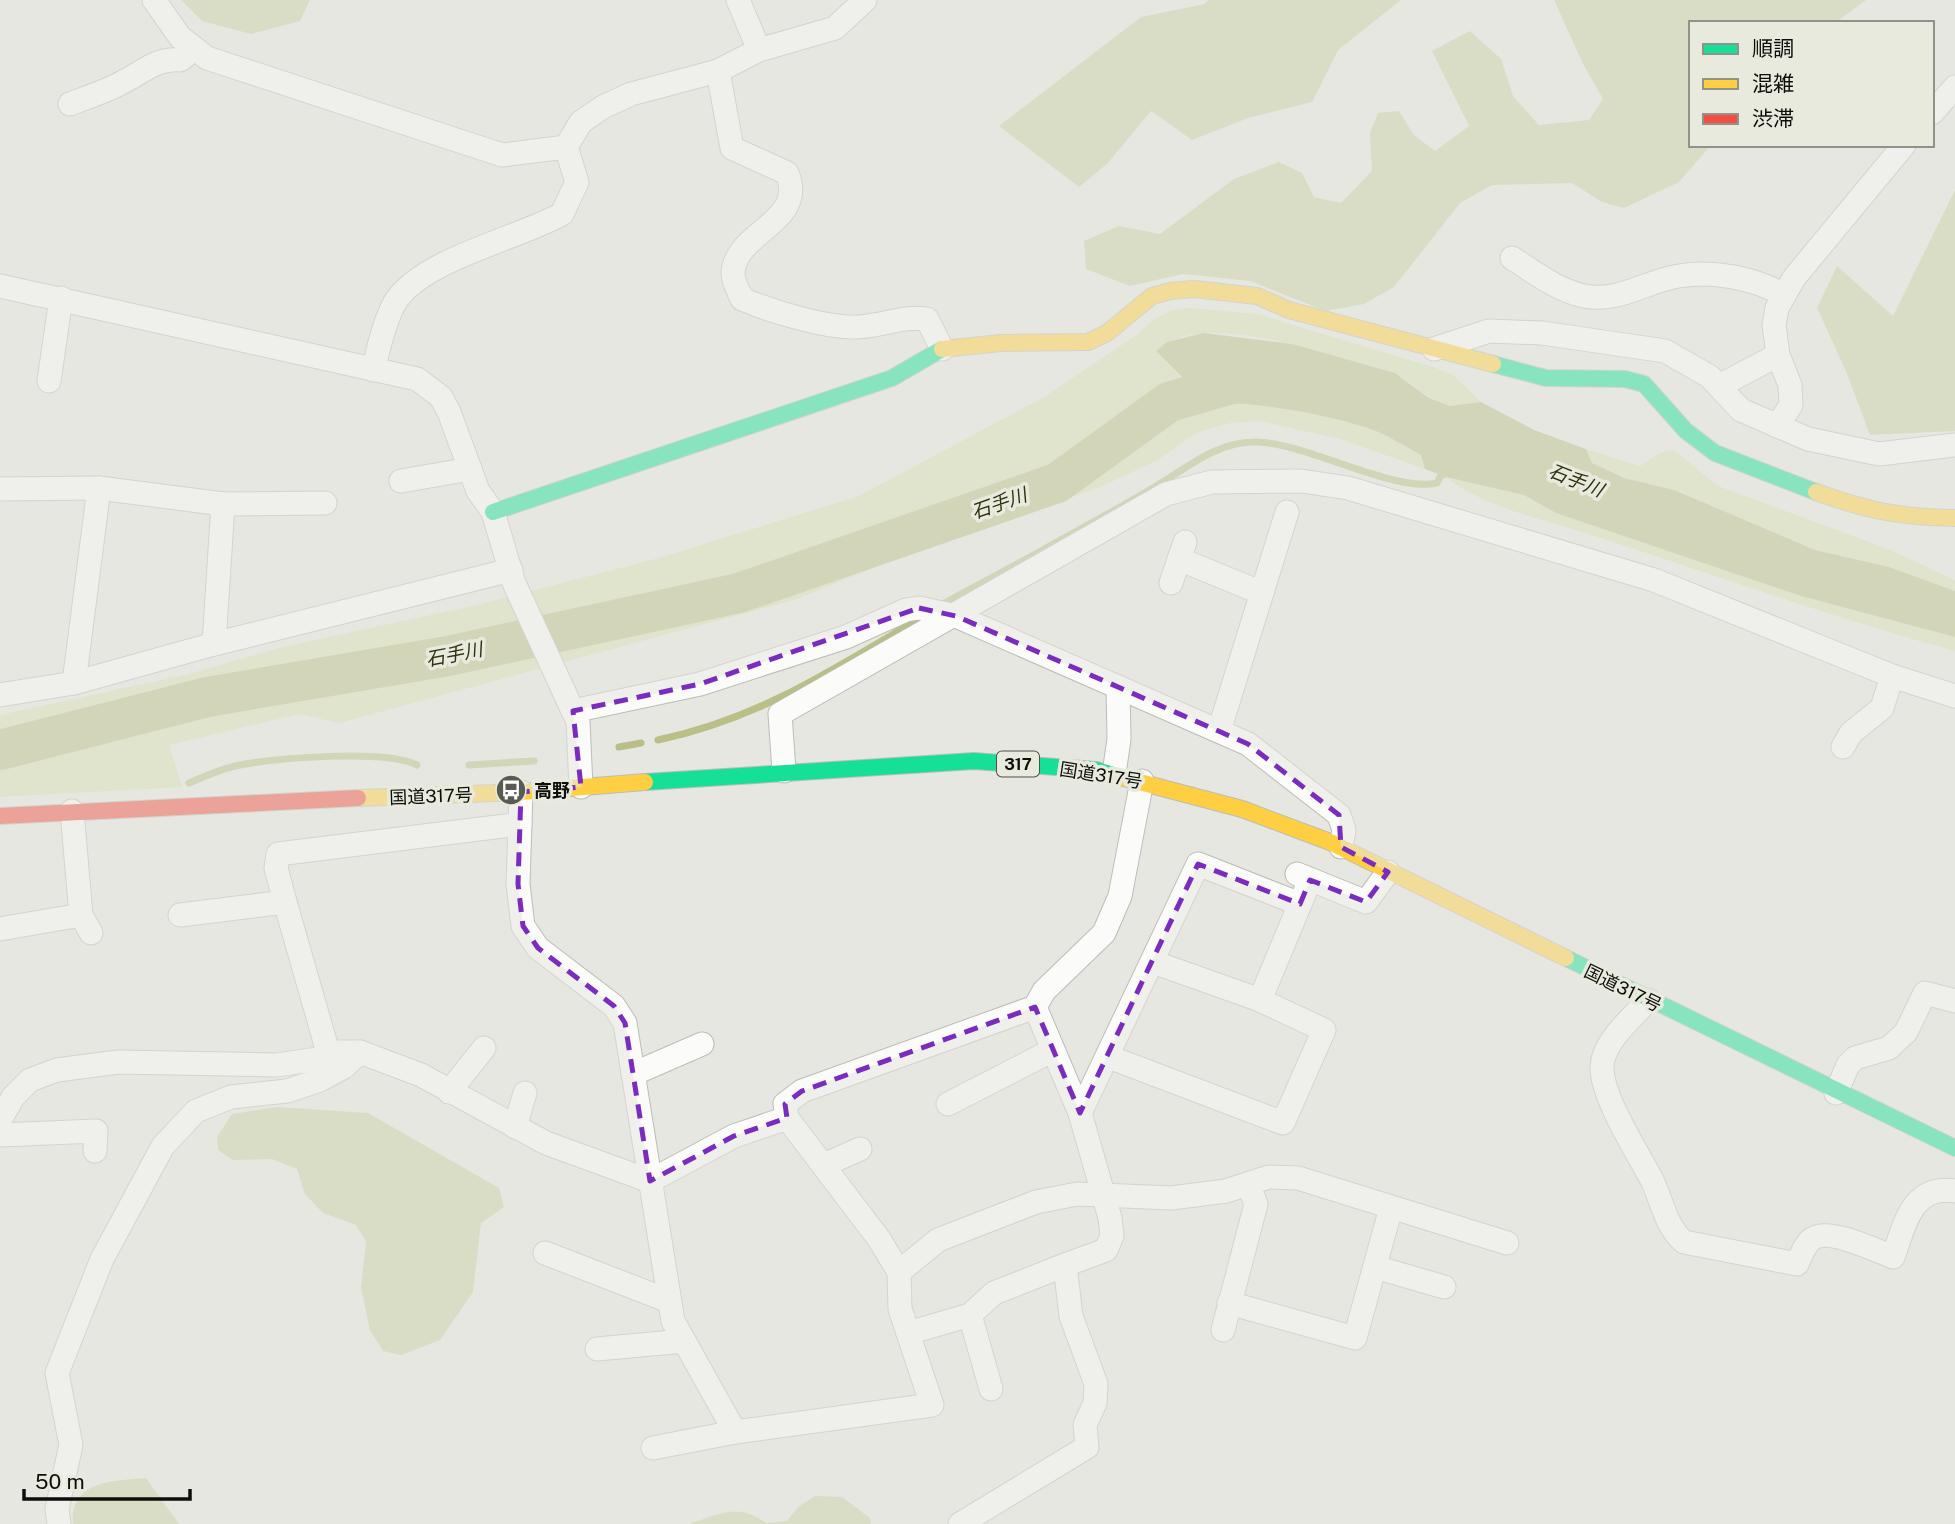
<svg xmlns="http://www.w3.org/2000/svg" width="1955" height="1524" font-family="'Public Sans','Noto Sans JP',sans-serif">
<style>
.green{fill:#dbdfb5}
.forest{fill:#cdd0a4}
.water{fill:#babe87}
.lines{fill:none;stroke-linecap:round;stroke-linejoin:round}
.stream{stroke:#babe87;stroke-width:7}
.river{stroke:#babe87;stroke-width:40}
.street-casing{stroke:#bcbdb7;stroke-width:25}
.fast-casing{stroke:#bcbdb7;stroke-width:18}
.slow-casing{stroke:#bcbdb7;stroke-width:18}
.jam-casing{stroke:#bcbdb7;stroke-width:18}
.street{stroke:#fbfbfa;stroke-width:23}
.fast{stroke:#16e098;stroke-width:16}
.slow{stroke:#ffcf43;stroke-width:16}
.jam{stroke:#f24e42;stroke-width:16}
.marked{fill:none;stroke:#7b2cbf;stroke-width:5;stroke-dasharray:14 9;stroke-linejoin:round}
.labels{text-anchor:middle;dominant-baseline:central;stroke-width:7;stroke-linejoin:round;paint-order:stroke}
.shield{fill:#e8eadd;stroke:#4f5049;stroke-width:2}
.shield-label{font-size:16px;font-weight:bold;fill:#0e0e0a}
.street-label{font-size:18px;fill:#0e0e0a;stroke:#e8eadd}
.poi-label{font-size:18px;font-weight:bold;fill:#0e0e0a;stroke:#e8eadd;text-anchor:start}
.water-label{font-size:19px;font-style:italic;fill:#2f3110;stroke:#e8eadd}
</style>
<rect width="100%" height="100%" fill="#e6e7e0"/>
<g class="green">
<path d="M 1190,308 L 1257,314 L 1433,367 L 1453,375 L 1481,402 C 1471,403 1458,407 1449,405 C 1426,401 1413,381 1394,373 C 1379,367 1362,364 1347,360 C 1299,346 1197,312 1156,351 L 1209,403 C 1253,401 1327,414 1368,428 C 1386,434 1404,447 1421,455 L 1425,469 L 1340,439 L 1260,421 L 1231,423 L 1198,432 L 1156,461 L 1100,487 L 917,550 L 797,599 L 339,723 L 299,714 L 169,745 L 182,787 L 0,797 L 0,715 L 185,675 L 283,647 L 477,605 L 659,558 L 859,496 L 1044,397 L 1138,334 L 1152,321 L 1170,311 Z"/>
<polygon points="1586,449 1640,466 1662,452 1674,450 1718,486 1888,549 1955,580 1955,591 1889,567 1815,550 1674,490 1624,478 1592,463"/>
<path d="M 1446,477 L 1524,495 L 1556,513 L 1801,596 L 1955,637 L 1955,651 C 1836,619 1721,577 1604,539 C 1560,524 1480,507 1446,477 Z"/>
</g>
<g class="forest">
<polygon points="181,0 310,0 300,21 251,34 202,21"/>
<polygon points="1208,0 1401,0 1338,50 1312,102 1248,118 1192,140 1151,111 1107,164 1079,187 999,126 1141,17 1205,4"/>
<polygon points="1554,0 1866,0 1835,23 1691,23 1691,145 1711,145 1679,182 1624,208 1602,202 1572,183 1492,185 1460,203 1394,287 1364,304 1326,311 1250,281 1183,274 1130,286 1086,269 1084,241 1119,226 1160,234 1234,179 1279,162 1302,173 1314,197 1341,203 1372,171 1370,133 1378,113 1399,111 1414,135 1435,151 1469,126 1432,51 1470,31 1501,59 1513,96 1539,125 1589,120 1603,99 1583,64"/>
<polygon points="1955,190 1955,431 1870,435 1846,371 1817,308 1837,266 1893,316"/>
<polygon points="276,1107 368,1113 499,1188 504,1207 481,1223 473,1292 440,1340 401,1355 383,1351 370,1330 361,1288 366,1241 356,1225 323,1213 305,1194 297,1169 272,1159 233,1160 218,1150 217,1137 232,1114"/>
<path d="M 146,1478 L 179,1524 L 73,1524 C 70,1480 113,1481 146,1478 Z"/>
<path d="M 815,1496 L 842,1497 L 870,1518 L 871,1524 L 689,1524 C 719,1514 738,1502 766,1523 L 787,1521 L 798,1507 Z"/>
</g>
<path class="water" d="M 1204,333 L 1292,344 L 1395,373 L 1429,398 L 1450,406 L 1481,402 L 1534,430 L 1586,449 L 1592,463 L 1624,478 L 1674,490 L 1815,550 L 1889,567 L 1955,591 L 1955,637 L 1801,596 L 1556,513 L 1524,495 L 1446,477 L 1425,469 L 1421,455 C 1404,446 1386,434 1368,428 C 1326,414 1253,401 1209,403 L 1156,351 L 1167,342 Z"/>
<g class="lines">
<g class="stream">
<path d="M 943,604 C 983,582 1024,561 1064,538 C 1098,519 1133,501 1166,480 C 1194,462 1222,441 1257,442 C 1309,444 1395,493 1437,483 L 1441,475 L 1450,473"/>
<path d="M 658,740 C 761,718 833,669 922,617"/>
<polyline points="619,747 641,743"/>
<polyline points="469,765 534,761"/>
<path d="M 189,783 C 206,776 222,768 240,765 C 277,758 385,749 417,765"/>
</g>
<polyline class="river" points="0,750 207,697 448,656 739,593 1057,483 1169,402 1252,378"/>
<g class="street-casing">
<g id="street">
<polyline points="154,0 180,37 207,58 502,155 566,147 581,122 603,107 631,94 718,71 759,50 835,28 865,0"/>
<polyline points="738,0 759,50"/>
<path d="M 718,71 L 732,148 L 787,173 C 808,223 734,231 733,274 C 733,282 739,292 742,299 C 770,311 823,327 853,327 C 878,328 902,315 927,319 L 942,349"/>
<path d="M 70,104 C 88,97 107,91 123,82 C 143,72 156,58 180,60 L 193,50"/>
<polyline points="1932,113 1955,87"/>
<path d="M 1512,258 C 1534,272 1557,290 1584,296 C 1619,303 1646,281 1679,276 C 1713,270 1754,278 1784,295"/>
<polyline points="0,286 417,379 441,397 449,412 478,491 493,512 514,583 578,722 581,787"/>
<polyline points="1434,349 1489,331 1542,333 1665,351 1709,376 1741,410 1808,439 1879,454 1955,445"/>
<path d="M 373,370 C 379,348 383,325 394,304 C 419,260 517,239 562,214 L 577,182 L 566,147"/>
<polyline points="49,381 61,298"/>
<polyline points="1719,386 1778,355"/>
<polyline points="1777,426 1791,405 1790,385 1778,355 1774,325 1777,308 1794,278 1904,145"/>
<polyline points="401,481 470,469"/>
<polyline points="0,489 99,488 223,504 325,503"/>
<polyline points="1179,559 1262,593"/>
<polyline points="1171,583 1185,542"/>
<polyline points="214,644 223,504"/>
<polyline points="74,683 99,488"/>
<polyline points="0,695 74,683 214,644 511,570"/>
<polyline points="573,711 700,684 846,637 906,610 919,608 956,616 1248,744 1339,815 1344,830 1341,847"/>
<polyline points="1219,731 1287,512"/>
<polyline points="1843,747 1851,733 1882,708 1892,676"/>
<polyline points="784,771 780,714 1166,494 1212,482 1301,481 1348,488 1654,580 1892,676 1955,696"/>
<polyline points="1114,774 1119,739 1118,687"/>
<polyline points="521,792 518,884 523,926 538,948 614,1006 625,1023 673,1321 735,1432 932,1405 900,1309 899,1272 879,1239 787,1118"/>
<polyline points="72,811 81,915 91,933"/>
<polyline points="1297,874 1366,902 1388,872"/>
<polyline points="180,915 285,902"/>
<polyline points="0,929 81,915"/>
<polyline points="1260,1000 1310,880"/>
<path d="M 1648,1000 C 1633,1017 1603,1042 1602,1066 C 1601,1097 1638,1153 1652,1180 C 1662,1201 1666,1227 1684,1242 L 1797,1264 C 1801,1256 1805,1244 1812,1239 C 1828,1227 1875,1250 1893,1257 C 1905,1224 1912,1184 1955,1191"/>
<polyline points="328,1052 285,902 276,868 278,854 520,824"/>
<polyline points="1109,1057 1283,1123 1324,1030 1260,1000 1153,962"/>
<polyline points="633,1074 702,1044"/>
<polyline points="449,1092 484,1048"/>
<polyline points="1836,1093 1848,1065 1855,1058 1889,1048 1906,1032 1925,993 1955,1001"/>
<polyline points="948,1104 1053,1050"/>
<polyline points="1080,1113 1198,864 1300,904"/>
<polyline points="0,1120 13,1097 30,1080 57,1070 118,1062 277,1065 318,1059 328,1052 360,1052 421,1075 546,1143 650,1181 734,1136 787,1118 785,1104 802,1091 1035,1007 1044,991 1104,933 1120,896 1142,781"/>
<polyline points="515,1127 525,1093"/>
<polyline points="0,1135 96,1131 95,1151"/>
<polyline points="824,1165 860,1149"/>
<polyline points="545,1253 669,1301"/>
<polyline points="1375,1267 1444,1287"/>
<polyline points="899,1272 938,1240 1036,1202 1077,1194 1171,1198 1226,1191 1269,1177 1298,1178 1507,1243"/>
<polyline points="1229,1303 1355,1338 1391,1208"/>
<polyline points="970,1315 991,1389"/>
<polyline points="1223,1330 1256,1204 1248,1184"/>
<polyline points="908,1333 970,1315 994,1293 1065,1265"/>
<polyline points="597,1349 684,1341"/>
<polyline points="653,1448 735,1432"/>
<polyline points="59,1524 57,1509 71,1445 57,1373 102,1259 163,1146 196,1111 231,1097 287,1091 320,1080 344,1067 360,1052"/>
<polyline points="960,1524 1087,1447 1085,1425 1095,1403 1096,1384 1071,1316 1065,1265 1106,1250 1112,1236 1110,1218 1080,1113 1035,1007"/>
</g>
</g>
<g class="fast-casing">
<g id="fast">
<polyline points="1493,364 1546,378 1625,379 1644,384 1686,431 1715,453 1816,492"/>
<polyline points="493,512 892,378 942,349"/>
<polyline points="645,782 974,761 1096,770 1113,775"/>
<polyline points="1566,958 1955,1148"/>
</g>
</g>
<g class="slow-casing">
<g id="slow">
<polyline points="942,349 1001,343 1088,342 1107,333 1152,296 1170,291 1194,289 1257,296 1289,310 1493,364"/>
<path d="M 1816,492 C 1868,511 1900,517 1955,518"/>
<polyline points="1113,775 1242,809 1330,842 1566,958"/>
<polyline points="358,798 521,792 645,782"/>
</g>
</g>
<g class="jam-casing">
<polyline id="jam" points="0,816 358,798"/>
</g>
<use href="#street" class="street"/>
<use href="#fast" class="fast"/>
<use href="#slow" class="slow"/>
<use href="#jam" class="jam"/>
</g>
<path d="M0 0H1955V1524H0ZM 919,608 L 956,616 L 1248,744 L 1339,815 L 1341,847 L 1388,872 L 1366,902 L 1310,880 L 1300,904 L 1198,864 L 1080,1113 L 1035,1007 L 802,1091 L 785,1104 L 787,1118 L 734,1136 L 650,1181 L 625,1023 L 614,1006 L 538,948 L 523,926 L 518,884 L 521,792 L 581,787 L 573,711 L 700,684 Z" fill="#e6e7e0" fill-opacity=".55" fill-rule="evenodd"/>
<path class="marked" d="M 919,608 L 956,616 L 1248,744 L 1339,815 L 1341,847 L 1388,872 L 1366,902 L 1310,880 L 1300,904 L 1198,864 L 1080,1113 L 1035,1007 L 802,1091 L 785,1104 L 787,1118 L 734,1136 L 650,1181 L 625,1023 L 614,1006 L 538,948 L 523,926 L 518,884 L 521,792 L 581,787 L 573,711 L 700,684 Z"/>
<defs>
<g id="bus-disc" transform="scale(1.575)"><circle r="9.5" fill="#5a5a55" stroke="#e8eadd"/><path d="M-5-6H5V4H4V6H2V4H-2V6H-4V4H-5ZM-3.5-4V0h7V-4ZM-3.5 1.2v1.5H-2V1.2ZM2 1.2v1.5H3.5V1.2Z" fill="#fff"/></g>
</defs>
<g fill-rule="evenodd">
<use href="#bus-disc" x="511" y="790"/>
</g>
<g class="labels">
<rect class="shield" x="997" y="751.5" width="42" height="25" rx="5"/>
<g class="shield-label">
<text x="1018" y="764">317</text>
</g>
<g class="street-label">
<text transform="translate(1101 775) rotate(9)">国道317号</text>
<text transform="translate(431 796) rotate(-2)">国道317号</text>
<text transform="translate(1623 988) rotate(26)">国道317号</text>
</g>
<g class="poi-label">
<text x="534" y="790">高野</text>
</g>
<g class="water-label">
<text transform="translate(1576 480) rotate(22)">石手川</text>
<text transform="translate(999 503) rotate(-19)">石手川</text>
<text transform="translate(454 654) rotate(-11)">石手川</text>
</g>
</g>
<rect x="1689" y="21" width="245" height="126" fill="#e8eadd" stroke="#919289" stroke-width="2"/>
<rect x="1703" y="44" width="35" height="10" fill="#16e098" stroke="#919289" stroke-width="2"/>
<text x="1752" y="56" font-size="21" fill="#0e0e0a">順調</text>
<rect x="1703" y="79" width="35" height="10" fill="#ffcf43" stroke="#919289" stroke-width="2"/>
<text x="1752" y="91" font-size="21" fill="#0e0e0a">混雑</text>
<rect x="1703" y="114" width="35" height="10" fill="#f24e42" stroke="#919289" stroke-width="2"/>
<text x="1752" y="126" font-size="21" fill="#0e0e0a">渋滞</text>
<path d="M24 1489v10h166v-10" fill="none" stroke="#0e0e0a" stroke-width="3.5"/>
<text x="35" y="1489" font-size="21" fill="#0e0e0a" stroke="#e8eadd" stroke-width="5" paint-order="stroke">50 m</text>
</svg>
